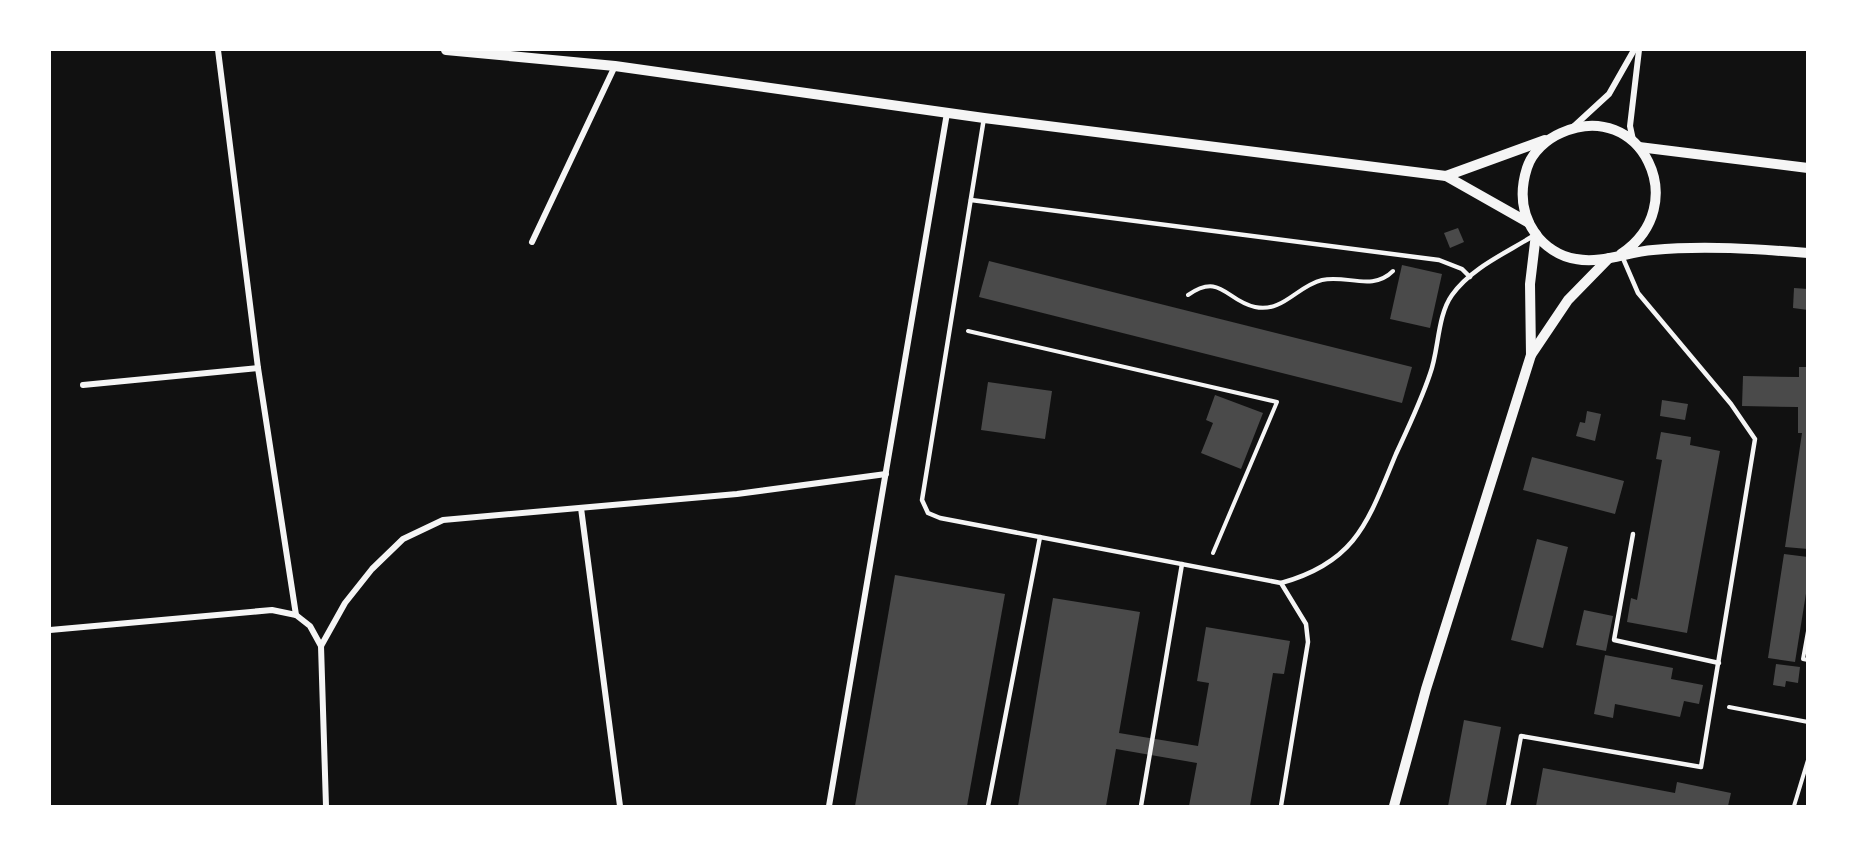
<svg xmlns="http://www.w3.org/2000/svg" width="1857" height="856" font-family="Georgia,serif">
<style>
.building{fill:#4a4a4a}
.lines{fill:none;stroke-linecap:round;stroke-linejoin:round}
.path{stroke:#f5f5f5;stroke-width:4}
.service{stroke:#f5f5f5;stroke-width:4.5}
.minor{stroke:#f5f5f5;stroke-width:6}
.tertiary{stroke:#f5f5f5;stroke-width:10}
</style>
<rect width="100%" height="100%" fill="#111"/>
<g class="building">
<polygon points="1458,228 1464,242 1450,248 1444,233"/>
<polygon points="989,261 1412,367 1402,403 979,297"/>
<polygon points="1402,265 1442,274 1430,328 1390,319"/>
<polygon points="1794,288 1808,289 1808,310 1793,308"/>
<polygon points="1799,367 1808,367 1808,549 1785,547 1802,433 1798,433 1798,407 1742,406 1743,376 1799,377"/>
<polygon points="988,382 1052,391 1045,439 981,430"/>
<polygon points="1215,395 1263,413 1241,469 1201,453 1213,423 1206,420"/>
<polygon points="1662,400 1688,404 1685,420 1660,416"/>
<polygon points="1587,411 1601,414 1595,441 1576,436 1580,422 1585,423"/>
<polygon points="1661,432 1691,437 1690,445 1720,451 1687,633 1627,622 1631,598 1637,600 1662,460 1656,459"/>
<polygon points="1532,457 1624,481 1615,514 1523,490"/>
<polygon points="1537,539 1568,547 1543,648 1511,640"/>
<polygon points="1784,554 1808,557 1808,581 1795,662 1768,658"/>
<polygon points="895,575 1005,594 967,806 855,806"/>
<polygon points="1053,598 1140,612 1119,733 1198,746 1209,683 1197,681 1206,627 1290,641 1284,674 1273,673 1250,806 1189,806 1197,763 1116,749 1106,806 1018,806"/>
<polygon points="1584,610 1613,616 1606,651 1576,645"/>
<polygon points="1605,655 1673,668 1671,679 1703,685 1699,704 1684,701 1680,717 1615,704 1613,718 1594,714"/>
<polygon points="1776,664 1800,667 1798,683 1786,681 1785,687 1773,685"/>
<polygon points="1464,720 1501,727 1486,806 1448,806"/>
<polygon points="1543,768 1675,793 1677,782 1731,793 1728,806 1536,806"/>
</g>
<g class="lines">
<g class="path">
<path d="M 1188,295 C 1221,272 1226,301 1255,307 C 1283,313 1297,286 1322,280 C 1346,274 1372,292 1393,271"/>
<polyline points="968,331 1277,402 1213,553"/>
<polyline points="1808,631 1803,659 1808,660"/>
<polyline points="1729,707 1808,722"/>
<polyline points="1794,806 1808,760"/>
</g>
<g class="service">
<path d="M 984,118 L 922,500 L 928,513 L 940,518 L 1281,583 C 1357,562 1368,521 1396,454 C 1408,428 1421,401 1430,374 C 1439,350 1437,316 1452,295 C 1471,268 1506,253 1533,236"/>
<polyline points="971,200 1439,260 1462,269 1470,277"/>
<polyline points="1633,534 1614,640 1719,663"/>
<polyline points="988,806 1040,537"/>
<polyline points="1141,806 1182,564"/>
<polyline points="1281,806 1308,642 1306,624 1281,583"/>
<polyline points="1508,806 1521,736 1701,767 1755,439 1731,404 1638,293 1622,256"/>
</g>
<g class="minor">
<polyline points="218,50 258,368 296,615 310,626 321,646"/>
<polyline points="1572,128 1609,94 1634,50"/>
<polyline points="1633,140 1630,126 1639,50"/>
<polyline points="532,242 615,66"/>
<polyline points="83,385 258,368"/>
<polyline points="581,508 620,806"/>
<polyline points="50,630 272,610 296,615"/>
<polyline points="326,806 321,646 345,603 372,569 403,539 443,520 737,494 886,474"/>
<polyline points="829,806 947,113"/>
</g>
<g class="tertiary">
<polyline points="446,50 615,66 984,118 1446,176 1529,223"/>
<polyline points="1639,147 1808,168"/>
<polyline points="1446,176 1545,140"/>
<path d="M 1621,254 C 1694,206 1641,97 1561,133 C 1547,139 1532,152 1527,168 C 1520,190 1521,213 1535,233 C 1544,246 1560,257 1576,259 C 1601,264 1627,252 1653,250 C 1704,245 1757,249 1808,253"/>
<polyline points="1531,355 1530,284 1536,234"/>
<polyline points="1394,806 1426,689 1531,355 1568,300 1609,258"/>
</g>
</g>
<rect width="1857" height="856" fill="none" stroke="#ffffff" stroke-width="102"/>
</svg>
